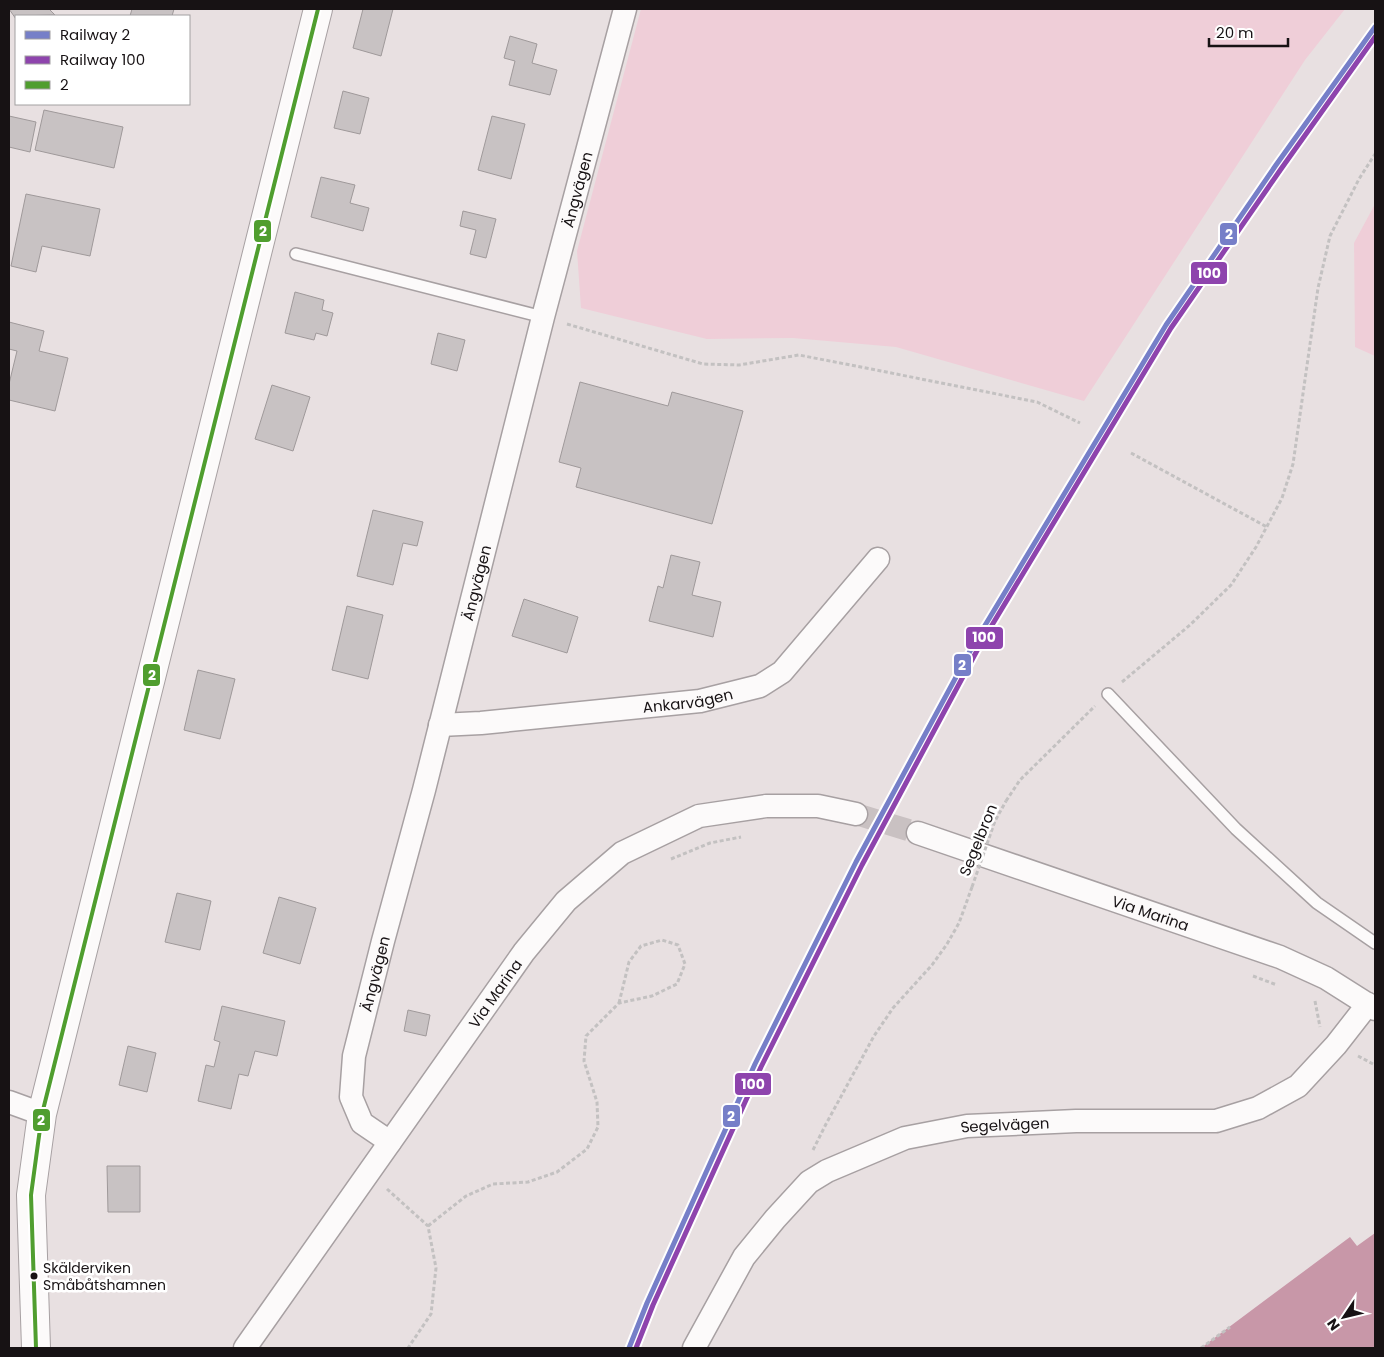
<svg xmlns="http://www.w3.org/2000/svg" width="1384" height="1357" font-family="Poppins,sans-serif">
<style>
.green{fill:#efced8}
.water{fill:#c897a8}
.building{fill:#c8c2c3;stroke:#9f999a}
.lines{fill:none;stroke-linecap:round;stroke-linejoin:round}
.minor-tunnel{stroke:#c9c1c2;stroke-width:22;stroke-dasharray:22 11;stroke-linecap:butt}
.service-casing{stroke:#a7a0a2;stroke-width:14}
.minor-casing{stroke:#a7a0a2;stroke-width:25}
.tertiary-casing{stroke:#a7a0a2;stroke-width:30}
.path{stroke:#c3c1c1;stroke-width:3;stroke-dasharray:4 2.5;stroke-linecap:butt}
.service{stroke:#fcfafa;stroke-width:11}
.minor{stroke:#fcfafa;stroke-width:22}
.tertiary{stroke:#fcfafa;stroke-width:28}
.path-bridge{stroke:#c3c1c1;stroke-width:3;stroke-dasharray:4 2.5;stroke-linecap:butt}
.bus-1-casing{stroke:#fff;stroke-width:8}
.bus-1{stroke:#509e2f;stroke-width:4}
.rail-1-casing{stroke:#fff;stroke-width:9}
.rail-2-casing{stroke:#fff;stroke-width:9}
.rail-1{stroke:#767fc8;stroke-width:5}
.rail-2{stroke:#8e44ad;stroke-width:5}
.bus-dot{fill:#171214;stroke:#fff;stroke-width:2}
.labels{text-anchor:middle;dominant-baseline:central;stroke-width:5;stroke-linejoin:round;paint-order:stroke}
.bus-label{font-size:14px;fill:#171214;stroke:#fff;text-anchor:start}
.street-label{font-size:15px;fill:#171214;stroke:#fff}
.line-badge{stroke:#fff;stroke-width:2}
.badge-label{font-size:14px;text-anchor:middle;font-weight:bold;fill:#fff}
</style>
<rect width="100%" height="100%" fill="#e8e0e1"/>
<g class="green">
<polygon points="641,9 1345,9 1305,60 1084,401 896,347 793,338 707,339 581,308 577,251"/>
<polygon points="1375,204 1375,356 1355,347 1354,243"/>
</g>
<polygon class="water" points="1375,1233 1375,1348 1201,1348 1350,1237 1357,1246"/>
<g class="building">
<polygon points="9,9 49,9 55,15 16,16 16,19"/>
<polygon points="132,9 174,9 172,16 130,16"/>
<polygon points="363,9 393,9 381,56 353,48"/>
<polygon points="510,36 537,44 532,63 557,70 550,95 509,85 515,61 504,58"/>
<polygon points="343,91 369,98 360,134 334,128"/>
<polygon points="44,110 123,127 114,168 35,150"/>
<polygon points="9,116 36,122 30,152 9,147"/>
<polygon points="492,116 525,124 511,179 478,170"/>
<polygon points="321,177 355,185 350,203 369,208 363,231 311,217"/>
<polygon points="26,194 100,209 90,256 42,246 36,272 11,266"/>
<polygon points="463,211 496,219 486,258 470,254 476,230 460,226"/>
<polygon points="295,292 324,300 322,310 333,313 327,336 316,333 314,340 285,333"/>
<polygon points="9,322 44,331 39,351 68,358 55,411 9,400 9,384 17,351 9,349"/>
<polygon points="438,333 465,340 457,371 431,364"/>
<polygon points="580,382 668,406 672,392 743,411 712,524 576,487 581,468 559,462"/>
<polygon points="272,385 310,397 293,451 255,439"/>
<polygon points="373,510 423,522 417,546 403,543 393,585 357,576"/>
<polygon points="671,555 700,562 692,595 721,602 713,637 649,621 658,586 663,588"/>
<polygon points="524,599 578,617 567,653 512,636"/>
<polygon points="347,606 383,615 368,679 332,670"/>
<polygon points="198,670 235,679 220,739 184,730"/>
<polygon points="177,893 211,901 200,950 165,942"/>
<polygon points="279,897 316,908 300,964 263,953"/>
<polygon points="222,1006 285,1021 277,1056 255,1051 248,1076 239,1074 231,1109 198,1101 206,1065 214,1067 220,1042 214,1040"/>
<polygon points="408,1010 430,1015 426,1036 404,1031"/>
<polygon points="128,1046 156,1053 147,1092 119,1085"/>
<polygon points="107,1166 140,1166 140,1212 108,1212"/>
</g>
<g class="lines">
<polyline class="minor-tunnel" points="856,814 918,833"/>
<g class="service-casing">
<g id="service">
<polyline points="296,254 543,317"/>
<polyline points="1108,694 1236,829 1317,903 1375,943"/>
</g>
</g>
<g class="minor-casing">
<g id="minor">
<path id="s1" d="M 440,725 L 481,723 L 700,701 L 760,686 L 782,672 L 878,559"/>
<path id="s2" d="M 918,833 L 1280,957 L 1326,978 L 1375,1009"/>
<polyline points="9,1102 42,1114"/>
<path id="s3" d="M 390,1142 L 362,1123 L 351,1097 L 354,1056 L 383,941 L 424,790 L 543,317 L 625,9"/>
<path id="s4" d="M 245,1348 L 524,952 L 566,901 L 622,853 L 699,816 L 766,806 L 818,806 L 856,814"/>
<path id="s5" d="M 694,1348 L 744,1257 L 775,1219 L 809,1182 L 827,1171 L 905,1138 L 967,1126 L 1076,1121 L 1216,1121 L 1258,1108 L 1298,1086 L 1336,1045 L 1368,1004"/>
</g>
</g>
<g class="tertiary-casing">
<polyline id="tertiary" points="36,1348 31,1195 42,1114 318,9"/>
</g>
<g class="path">
<polyline points="567,324 703,364 739,365 799,355 881,371 1037,402 1080,423"/>
<polyline points="1131,453 1267,527"/>
<polyline points="1122,682 1190,625 1231,585 1256,547 1282,498 1293,464 1318,288 1330,236 1359,179 1375,154"/>
<polyline points="1006,801 1020,780 1095,706"/>
<polyline points="671,859 710,843 741,837"/>
<polyline points="1253,976 1277,985"/>
<polyline points="1315,1001 1320,1027"/>
<polyline points="1358,1056 1375,1065"/>
<polyline points="813,1150 826,1124 874,1036 893,1008 932,965 947,944 959,923 972,887"/>
<polyline points="387,1189 428,1226 436,1268 431,1314 408,1348"/>
<polyline points="428,1226 466,1196 493,1184 528,1182 557,1172 587,1149 598,1127 597,1102 584,1061 586,1036 619,1003 652,996 677,984 685,964 678,945 662,940 641,946 629,962 619,1003"/>
<polyline points="1201,1348 1230,1327"/>
</g>
<use href="#service" class="service"/>
<use href="#minor" class="minor"/>
<use href="#tertiary" class="tertiary"/>
<polyline class="path-bridge" points="972,887 995,821 1006,801"/>
<g class="bus-1-casing">
<polyline id="bus-1" points="36,1348 31,1195 42,1114 318,9"/>
</g>
<use href="#bus-1" class="bus-1"/>
<g class="rail-1-casing">
<polyline id="rail-1" points="629,1348 647,1303 755,1064 856,862 975,642 1166,325 1276,165 1375,27"/>
</g>
<g class="rail-2-casing">
<polyline id="rail-2" points="636,1348 653,1305 761,1067 862,865 980,645 1171,328 1281,169 1375,37"/>
</g>
<use href="#rail-1" class="rail-1"/>
<use href="#rail-2" class="rail-2"/>
</g>
<circle class="bus-dot" cx="34" cy="1276" r="4.5"/>
<g class="labels">
<g class="bus-label">
<text x="43" y="1268">Skälderviken<tspan x="43" dy="17">Småbåtshamnen</tspan></text>
</g>
<g class="street-label">
<text stroke="none"><textPath href="#s3" startOffset="998">Ängvägen</textPath></text>
<text stroke="none"><textPath href="#s3" startOffset="592">Ängvägen</textPath></text>
<text stroke="none"><textPath href="#s1" startOffset="249">Ankarvägen</textPath></text>
<text transform="translate(978 840) rotate(-68)">Segelbron</text>
<text stroke="none"><textPath href="#s2" startOffset="246">Via Marina</textPath></text>
<text stroke="none"><textPath href="#s3" startOffset="188">Ängvägen</textPath></text>
<text stroke="none"><textPath href="#s4" startOffset="434">Via Marina</textPath></text>
<text stroke="none"><textPath href="#s5" startOffset="410">Segelvägen</textPath></text>
</g>
</g>
<g class="line-badge">
<rect x="253" y="219" width="19" height="24" rx="5" fill="#509e2f"/>
<rect x="1219" y="222" width="19" height="24" rx="5" fill="#767fc8"/>
<rect x="1190" y="261" width="38" height="24" rx="5" fill="#8e44ad"/>
<rect x="965" y="626" width="39" height="24" rx="5" fill="#8e44ad"/>
<rect x="953" y="653" width="19" height="24" rx="5" fill="#767fc8"/>
<rect x="142" y="663" width="19" height="24" rx="5" fill="#509e2f"/>
<rect x="734" y="1072" width="38" height="24" rx="5" fill="#8e44ad"/>
<rect x="722" y="1104" width="19" height="24" rx="5" fill="#767fc8"/>
<rect x="32" y="1108" width="19" height="24" rx="5" fill="#509e2f"/>
</g>
<g class="badge-label">
<text x="263" y="236">2</text>
<text x="1229" y="239">2</text>
<text x="1209" y="278">100</text>
<text x="984" y="642">100</text>
<text x="962" y="670">2</text>
<text x="152" y="680">2</text>
<text x="753" y="1089">100</text>
<text x="731" y="1121">2</text>
<text x="41" y="1125">2</text>
</g>
<rect width="1384" height="1357" fill="none" stroke="#171214" stroke-width="20"/>
<rect x="15" y="15" width="175" height="90" fill="#ffffff" stroke="#a2a0a1"/>
<rect x="25" y="31" width="25" height="8" fill="#767fc8" stroke="#a2a0a1"/>
<text x="60" y="40" font-size="15" fill="#171214">Railway 2</text>
<rect x="25" y="56" width="25" height="8" fill="#8e44ad" stroke="#a2a0a1"/>
<text x="60" y="65" font-size="15" fill="#171214">Railway 100</text>
<rect x="25" y="81" width="25" height="8" fill="#509e2f" stroke="#a2a0a1"/>
<text x="60" y="90" font-size="15" fill="#171214">2</text>
<g transform="translate(1344 1317) rotate(235)" stroke="#ffffff" stroke-width="4" paint-order="stroke">
<path d="M0-4L9 19L0 12L-9 19Z" fill="#171214"/>
<text y="-8" font-size="14" font-weight="bold" text-anchor="middle" fill="#171214">N</text>
</g>
<path d="M1209 38v8h79v-8" fill="none" stroke="#171214" stroke-width="2.5"/>
<text x="1216" y="38" font-size="15" fill="#171214" stroke="#ffffff" stroke-width="4" paint-order="stroke">20 m</text>
</svg>
